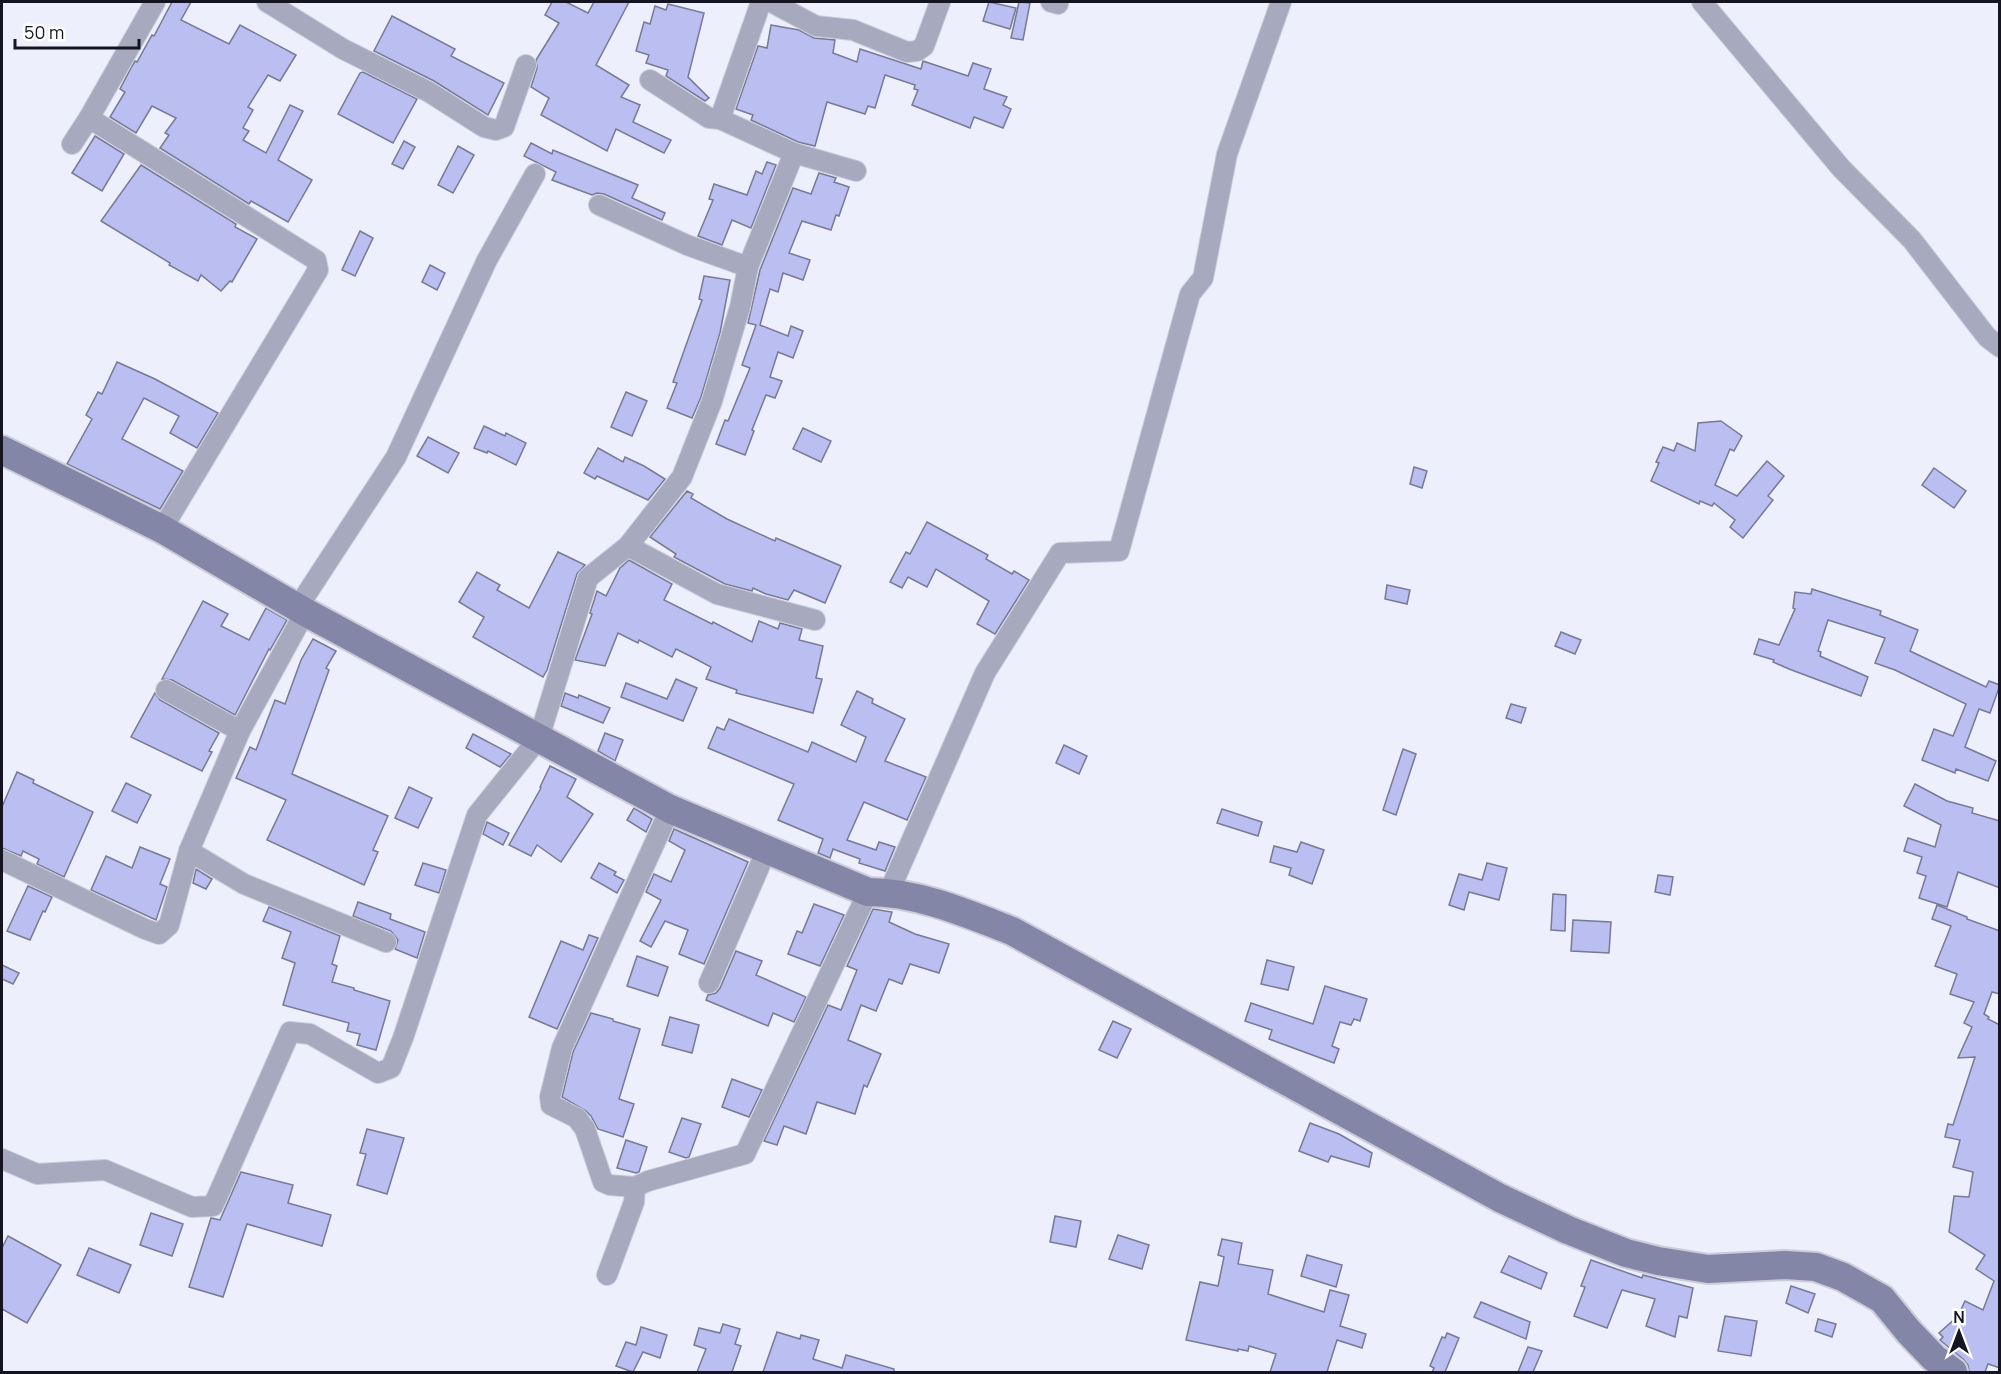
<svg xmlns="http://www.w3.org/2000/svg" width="2001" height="1374" font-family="Manrope,sans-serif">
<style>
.building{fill:#babef0;stroke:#777997;stroke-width:1.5}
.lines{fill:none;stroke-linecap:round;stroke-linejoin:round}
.street-casing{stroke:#cbccda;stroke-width:22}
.secondary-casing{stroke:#cbccda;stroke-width:32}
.street{stroke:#a7a9bf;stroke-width:20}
.secondary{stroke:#8386a6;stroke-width:28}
</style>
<rect width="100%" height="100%" fill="#eeeffd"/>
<g class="building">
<polygon points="172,2 191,2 181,20 229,44 240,25 296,55 280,81 268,75 248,107 253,110 243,128 249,131 243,140 266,153 290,105 303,111 278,160 312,180 288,222 251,201 249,204 160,148 169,135 165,133 176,118 152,106 136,133 110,117 125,92 120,89 132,66 135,61 137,62 152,35 154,36"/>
<polygon points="552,2 566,2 588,13 594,2 629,2 596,65 629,85 621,97 640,105 633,122 671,140 664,153 616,129 607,151 541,115 549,98 531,87 537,68 536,60 559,23 545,15"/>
<polygon points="989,2 1016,8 1010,29 983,21"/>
<polygon points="1019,2 1030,3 1023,40 1011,38"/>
<polygon points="668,4 704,13 688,77 709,98 705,101 666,76 668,70 646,63 649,55 636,51 644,22 650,24 655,6 666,10"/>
<polygon points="392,16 455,49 451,56 504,83 488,115 434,81 374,51"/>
<polygon points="771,25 799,30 814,38 835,40 833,53 857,62 860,49 921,69 923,61 968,76 973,63 991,69 984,89 1007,97 1003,105 1011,109 1003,128 974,117 970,128 912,105 918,90 914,89 915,85 885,75 875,108 868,106 865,114 827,102 815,146 798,142 751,120 753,115 736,109 758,46 767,48"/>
<polygon points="363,72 417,99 393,143 338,114 360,73"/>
<polygon points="95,136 124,154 102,191 72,173"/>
<polygon points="404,141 415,147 403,169 392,164"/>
<polygon points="531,143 552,154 553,150 638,185 632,198 665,213 662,220 604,194 597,193 592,195 552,180 556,172 524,156"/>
<polygon points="458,146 474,155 453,193 438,185"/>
<polygon points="767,162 776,165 751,228 732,220 722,245 698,236 713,200 709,199 714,184 747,195 756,171 762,174"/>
<polygon points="141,165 236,224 235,227 257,239 232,282 230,281 221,291 201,275 198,281 169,265 170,263 101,221"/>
<polygon points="819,173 836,178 834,182 849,187 839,216 836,215 831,230 802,221 789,253 810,260 803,280 783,273 778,292 770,289 760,325 788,336 791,326 803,331 793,358 778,352 770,377 782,381 775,398 766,395 752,430 754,431 745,455 716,444 725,420 728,421 750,368 742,365 756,325 748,323 760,270 793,188 811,194"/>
<polygon points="360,231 373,238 355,276 342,270"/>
<polygon points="430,265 445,273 437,290 422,282"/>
<polygon points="704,276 730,280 720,333 701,397 692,418 667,408 677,383 673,382 702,300 699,299"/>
<polygon points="117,362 155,379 218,413 197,448 170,433 179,416 144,398 122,439 183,471 160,509 67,464 92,419 86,415 98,392 102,394"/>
<polygon points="626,392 647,401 632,436 611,427"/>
<polygon points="1721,421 1742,436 1734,451 1730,449 1715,485 1737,496 1767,461 1784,476 1768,496 1773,500 1743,538 1730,527 1735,520 1714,503 1712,506 1700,501 1699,504 1651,481 1659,463 1656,462 1663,447 1674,451 1677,443 1695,451 1698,423"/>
<polygon points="484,426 505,436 506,433 526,443 516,465 488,451 487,453 474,448"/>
<polygon points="803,428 831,441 821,462 793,449"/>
<polygon points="428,437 459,453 448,473 417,456"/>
<polygon points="598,448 623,462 625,457 644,466 665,479 648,500 597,476 595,479 584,473"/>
<polygon points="1414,467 1427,471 1422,488 1410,484"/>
<polygon points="1934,468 1966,491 1954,508 1922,485"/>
<polygon points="687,491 693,494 691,498 727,519 775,541 776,538 841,566 825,603 794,590 788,600 766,594 753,588 752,591 725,584 674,557 676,554 650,537"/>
<polygon points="927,522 988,555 986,559 1012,574 1014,571 1029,580 995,634 977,624 989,601 936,569 927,587 908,577 902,588 890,582 906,552 910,554"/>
<polygon points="558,552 585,565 577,574 547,670 543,677 473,637 484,617 459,602 477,572 500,585 497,590 529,608"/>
<polygon points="629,560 672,584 664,600 712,624 713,622 752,642 759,621 778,629 780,623 802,629 799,640 823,646 816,678 822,679 813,713 736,693 737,690 706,679 711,667 694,658 676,649 672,657 639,640 638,643 618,633 605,666 575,660 592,614 590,613 597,591 606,596 620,568"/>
<polygon points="1387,585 1410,590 1407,604 1385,599"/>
<polygon points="1812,589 1881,611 1880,615 1918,630 1910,651 1986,687 1989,681 2000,685 1990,713 1979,709 1965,747 1996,761 1988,781 1956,769 1955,773 1922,760 1934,729 1953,736 1966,704 1895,670 1875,663 1885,638 1828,620 1818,651 1821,652 1820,656 1868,677 1861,696 1789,669 1773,662 1774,660 1754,654 1759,639 1779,645 1795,609 1793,608 1795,592 1811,594"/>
<polygon points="203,601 228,614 221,626 249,640 266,608 287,620 270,650 269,649 235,715 172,680 162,679"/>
<polygon points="1561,632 1581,640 1575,654 1555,646"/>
<polygon points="313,639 336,651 326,668 329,670 292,774 388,816 373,850 378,852 364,885 267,840 286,800 236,778 250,747 256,750 275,700 285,704 301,660"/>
<polygon points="676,679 697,688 683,721 621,697 626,683 667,699"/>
<polygon points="857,691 873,699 872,703 905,719 885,761 926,777 907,820 864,802 847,840 876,850 879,842 895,847 885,871 859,863 860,859 833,849 830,858 818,853 823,839 778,820 794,784 708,748 717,727 724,730 729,719 808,752 812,742 856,762 866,737 841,725"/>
<polygon points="155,693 160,700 219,733 209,751 212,752 202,771 131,737"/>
<polygon points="565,693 578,698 579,695 610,708 603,723 561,706"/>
<polygon points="1511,704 1526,708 1521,723 1506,718"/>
<polygon points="605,733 623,740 615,761 598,751"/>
<polygon points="473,734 511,754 500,767 466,748"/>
<polygon points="1064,745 1087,756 1079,774 1056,763"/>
<polygon points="1403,749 1416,754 1396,815 1383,810"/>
<polygon points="550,766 576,779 567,797 593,814 561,862 537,845 531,856 509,845 541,788 540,787"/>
<polygon points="17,772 34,780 33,783 93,812 64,877 37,864 39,859 23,851 21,856 2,848 2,807"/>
<polygon points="126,783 151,795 137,823 112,811"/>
<polygon points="1915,784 1947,801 1973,808 1972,813 2000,821 2000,888 1958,872 1947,907 1919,898 1926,876 1917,873 1922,857 1904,851 1908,838 1935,847 1941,825 1904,806"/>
<polygon points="409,787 432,798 418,828 395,818"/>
<polygon points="634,808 652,819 646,832 627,820"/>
<polygon points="1222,809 1262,822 1258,836 1217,823"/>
<polygon points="487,822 509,833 503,845 483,834"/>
<polygon points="674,829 748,862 704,964 679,954 688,930 665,921 651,947 640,941 661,900 646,892 654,874 671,882 685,850 669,841"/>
<polygon points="1301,842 1324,850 1312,884 1289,875 1291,868 1270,862 1274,846 1297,852"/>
<polygon points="140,847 170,859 160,884 167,887 156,920 91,890 106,856 132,868"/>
<polygon points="423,863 446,870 439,893 415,885"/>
<polygon points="599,863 616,872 614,875 624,880 617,893 591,878"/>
<polygon points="1487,863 1507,868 1499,900 1469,892 1464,910 1449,905 1459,874 1482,880"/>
<polygon points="196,869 212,879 206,889 193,883"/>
<polygon points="1658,875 1673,877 1670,895 1655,892"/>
<polygon points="28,886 52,897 45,912 43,911 30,940 7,931"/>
<polygon points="1553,894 1566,895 1565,931 1551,930"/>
<polygon points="358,902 391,914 390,919 425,932 417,958 395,949 398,940 391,931 353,916"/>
<polygon points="814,904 844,915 820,966 788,954 797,931 802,933"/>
<polygon points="1937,905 1967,917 1967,919 2000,931 2000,994 1992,992 1984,1014 1989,1017 1988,1019 2000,1025 2000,1368 1988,1364 1985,1372 1969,1372 1968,1365 1963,1359 1940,1340 1943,1337 1939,1333 1958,1316 1965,1301 1983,1310 1994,1281 1976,1269 1985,1255 1949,1232 1954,1196 1969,1197 1973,1172 1953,1167 1960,1140 1945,1137 1948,1124 1953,1125 1975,1057 1958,1058 1972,1027 1964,1023 1974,1002 1950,994 1957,974 1935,966 1951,926 1932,919"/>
<polygon points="269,907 340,936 332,964 337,966 332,982 354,988 354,990 390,1001 376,1050 357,1045 360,1034 347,1031 349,1023 283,1005 295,963 282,958 291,932 263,921"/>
<polygon points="873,909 892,912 889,922 915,934 949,944 939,973 910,964 902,984 889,979 876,1011 861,1005 848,1040 881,1054 867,1087 864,1085 855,1114 817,1102 806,1134 784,1126 777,1145 764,1141 828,1005 841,1010 857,970 847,966"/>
<polygon points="1573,920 1611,922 1609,953 1571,951"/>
<polygon points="589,935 598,938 557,1029 529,1017 561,941 583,950"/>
<polygon points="736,951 762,961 756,975 806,997 794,1022 773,1013 768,1026 706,1000 708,995 716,993 720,988"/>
<polygon points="637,956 668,967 658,996 627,986"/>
<polygon points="1267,960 1294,967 1288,990 1261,984"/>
<polygon points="2,965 19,973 13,984 2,979"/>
<polygon points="1325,986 1367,999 1360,1021 1354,1019 1351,1025 1340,1022 1332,1046 1339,1049 1334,1063 1269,1039 1272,1030 1245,1021 1251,1003 1313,1024"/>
<polygon points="591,1013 613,1019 613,1021 640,1029 619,1099 634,1104 623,1137 598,1129 591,1116 586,1111 562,1097 573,1052"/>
<polygon points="670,1017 699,1025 692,1053 662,1045"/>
<polygon points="1113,1021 1131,1029 1117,1058 1099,1050"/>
<polygon points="732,1079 762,1090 749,1117 722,1107"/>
<polygon points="682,1118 701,1124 689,1157 686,1158 669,1152"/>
<polygon points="1310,1123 1339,1134 1372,1153 1369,1167 1331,1156 1328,1162 1299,1151"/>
<polygon points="367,1129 404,1138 387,1194 357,1185 366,1154 360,1153"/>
<polygon points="626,1140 647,1147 639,1172 636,1173 617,1168"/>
<polygon points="241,1172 293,1185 288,1203 331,1215 322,1246 247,1224 223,1297 189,1287 211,1218 220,1220"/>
<polygon points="151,1213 183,1224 172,1256 140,1245"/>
<polygon points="1055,1216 1081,1221 1076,1247 1050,1242"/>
<polygon points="1118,1235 1149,1245 1142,1269 1109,1259"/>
<polygon points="8,1236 61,1265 27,1323 2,1309 2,1248"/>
<polygon points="1222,1239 1242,1243 1238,1264 1273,1270 1268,1294 1324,1312 1330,1290 1349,1295 1340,1326 1366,1334 1362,1348 1337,1340 1327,1372 1270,1372 1276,1354 1249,1346 1248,1351 1238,1349 1238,1351 1186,1340 1200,1282 1218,1286 1224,1257 1218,1255"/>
<polygon points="89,1248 131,1265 119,1293 77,1275"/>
<polygon points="1307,1255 1342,1265 1336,1287 1301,1276"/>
<polygon points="1509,1256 1547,1273 1541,1289 1501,1272"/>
<polygon points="1591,1260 1642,1278 1643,1275 1693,1288 1687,1318 1679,1316 1675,1337 1646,1326 1655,1299 1622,1290 1607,1328 1574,1316 1585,1287 1581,1286"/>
<polygon points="1791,1286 1815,1294 1808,1313 1786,1303"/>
<polygon points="1481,1302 1530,1322 1526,1339 1474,1317"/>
<polygon points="1725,1316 1757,1321 1751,1356 1718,1351"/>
<polygon points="1818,1319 1836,1324 1832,1337 1815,1331"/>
<polygon points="723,1324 740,1329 735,1344 741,1346 732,1372 697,1372 706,1349 694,1345 699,1328 720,1333"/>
<polygon points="641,1327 667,1335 660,1358 643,1352 633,1372 616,1366 626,1342 636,1345"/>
<polygon points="777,1332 800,1339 801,1335 819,1340 813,1359 842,1368 846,1355 894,1369 894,1372 763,1372"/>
<polygon points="1447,1333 1459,1338 1445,1372 1432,1372 1434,1368 1430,1366 1442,1337 1445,1338"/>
<polygon points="1528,1347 1542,1351 1533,1372 1518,1372"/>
</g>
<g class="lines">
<g class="street-casing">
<g id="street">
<polyline points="267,2 343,49 429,92 484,127 496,130 504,127 526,65"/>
<polyline points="771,2 816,26 853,30 907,52 917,51 924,46 940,2"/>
<polyline points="1051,2 1058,4"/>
<polyline points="1702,2 1841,168 1912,240 1987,337 2000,347"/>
<polyline points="650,80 709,118 720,119 794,153 856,171"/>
<polyline points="89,118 316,260 318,270 162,529"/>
<polyline points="720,119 761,2"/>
<polyline points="72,144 89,118 155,2"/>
<polyline points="599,205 687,245 748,267"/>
<polyline points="628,546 717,594 815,620"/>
<polyline points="298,607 396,457 487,260 535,174"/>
<polyline points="166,690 240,731"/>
<polyline points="189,851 244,884 386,942"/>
<polyline points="2,860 145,929 159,934 169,925 189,851 240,731 305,612"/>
<polyline points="889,892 985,673 1060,553 1119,551 1190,294 1203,278 1227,154 1281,2"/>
<polyline points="709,983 767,849"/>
<polyline points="2,1159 37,1174 105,1170 192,1207 213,1206 290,1032 310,1034 378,1073 391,1068 403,1038 477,815 539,738 588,578 628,546 682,477 712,401 740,307 748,267 794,153"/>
<polyline points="635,1187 610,1185 603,1182 585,1129 577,1118 551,1105 550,1097 562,1048 670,809"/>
<polyline points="607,1275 634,1202 635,1187 648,1181 745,1154 868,892"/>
</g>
</g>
<g class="secondary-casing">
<path id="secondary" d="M 2,450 L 162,529 L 305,612 L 670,809 L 868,892 C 917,892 966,913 1012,931 L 1500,1198 L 1568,1230 L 1626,1253 L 1658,1261 L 1708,1269 L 1785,1265 L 1816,1267 L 1843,1277 L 1882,1299 L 1909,1332 L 1934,1358 L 1953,1372"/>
</g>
<use href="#street" class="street"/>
<use href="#secondary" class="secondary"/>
</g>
<rect width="2001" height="1374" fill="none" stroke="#141520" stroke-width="6"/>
<g transform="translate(1959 1332)" stroke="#ffffff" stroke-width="4.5" paint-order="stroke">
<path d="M0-4.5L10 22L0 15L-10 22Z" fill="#141520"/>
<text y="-9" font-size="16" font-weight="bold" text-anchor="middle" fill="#141520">N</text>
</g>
<path d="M15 39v9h124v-9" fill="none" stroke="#141520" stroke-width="3"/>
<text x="24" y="39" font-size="18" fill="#141520" stroke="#ffffff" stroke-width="4.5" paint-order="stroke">50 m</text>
</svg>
